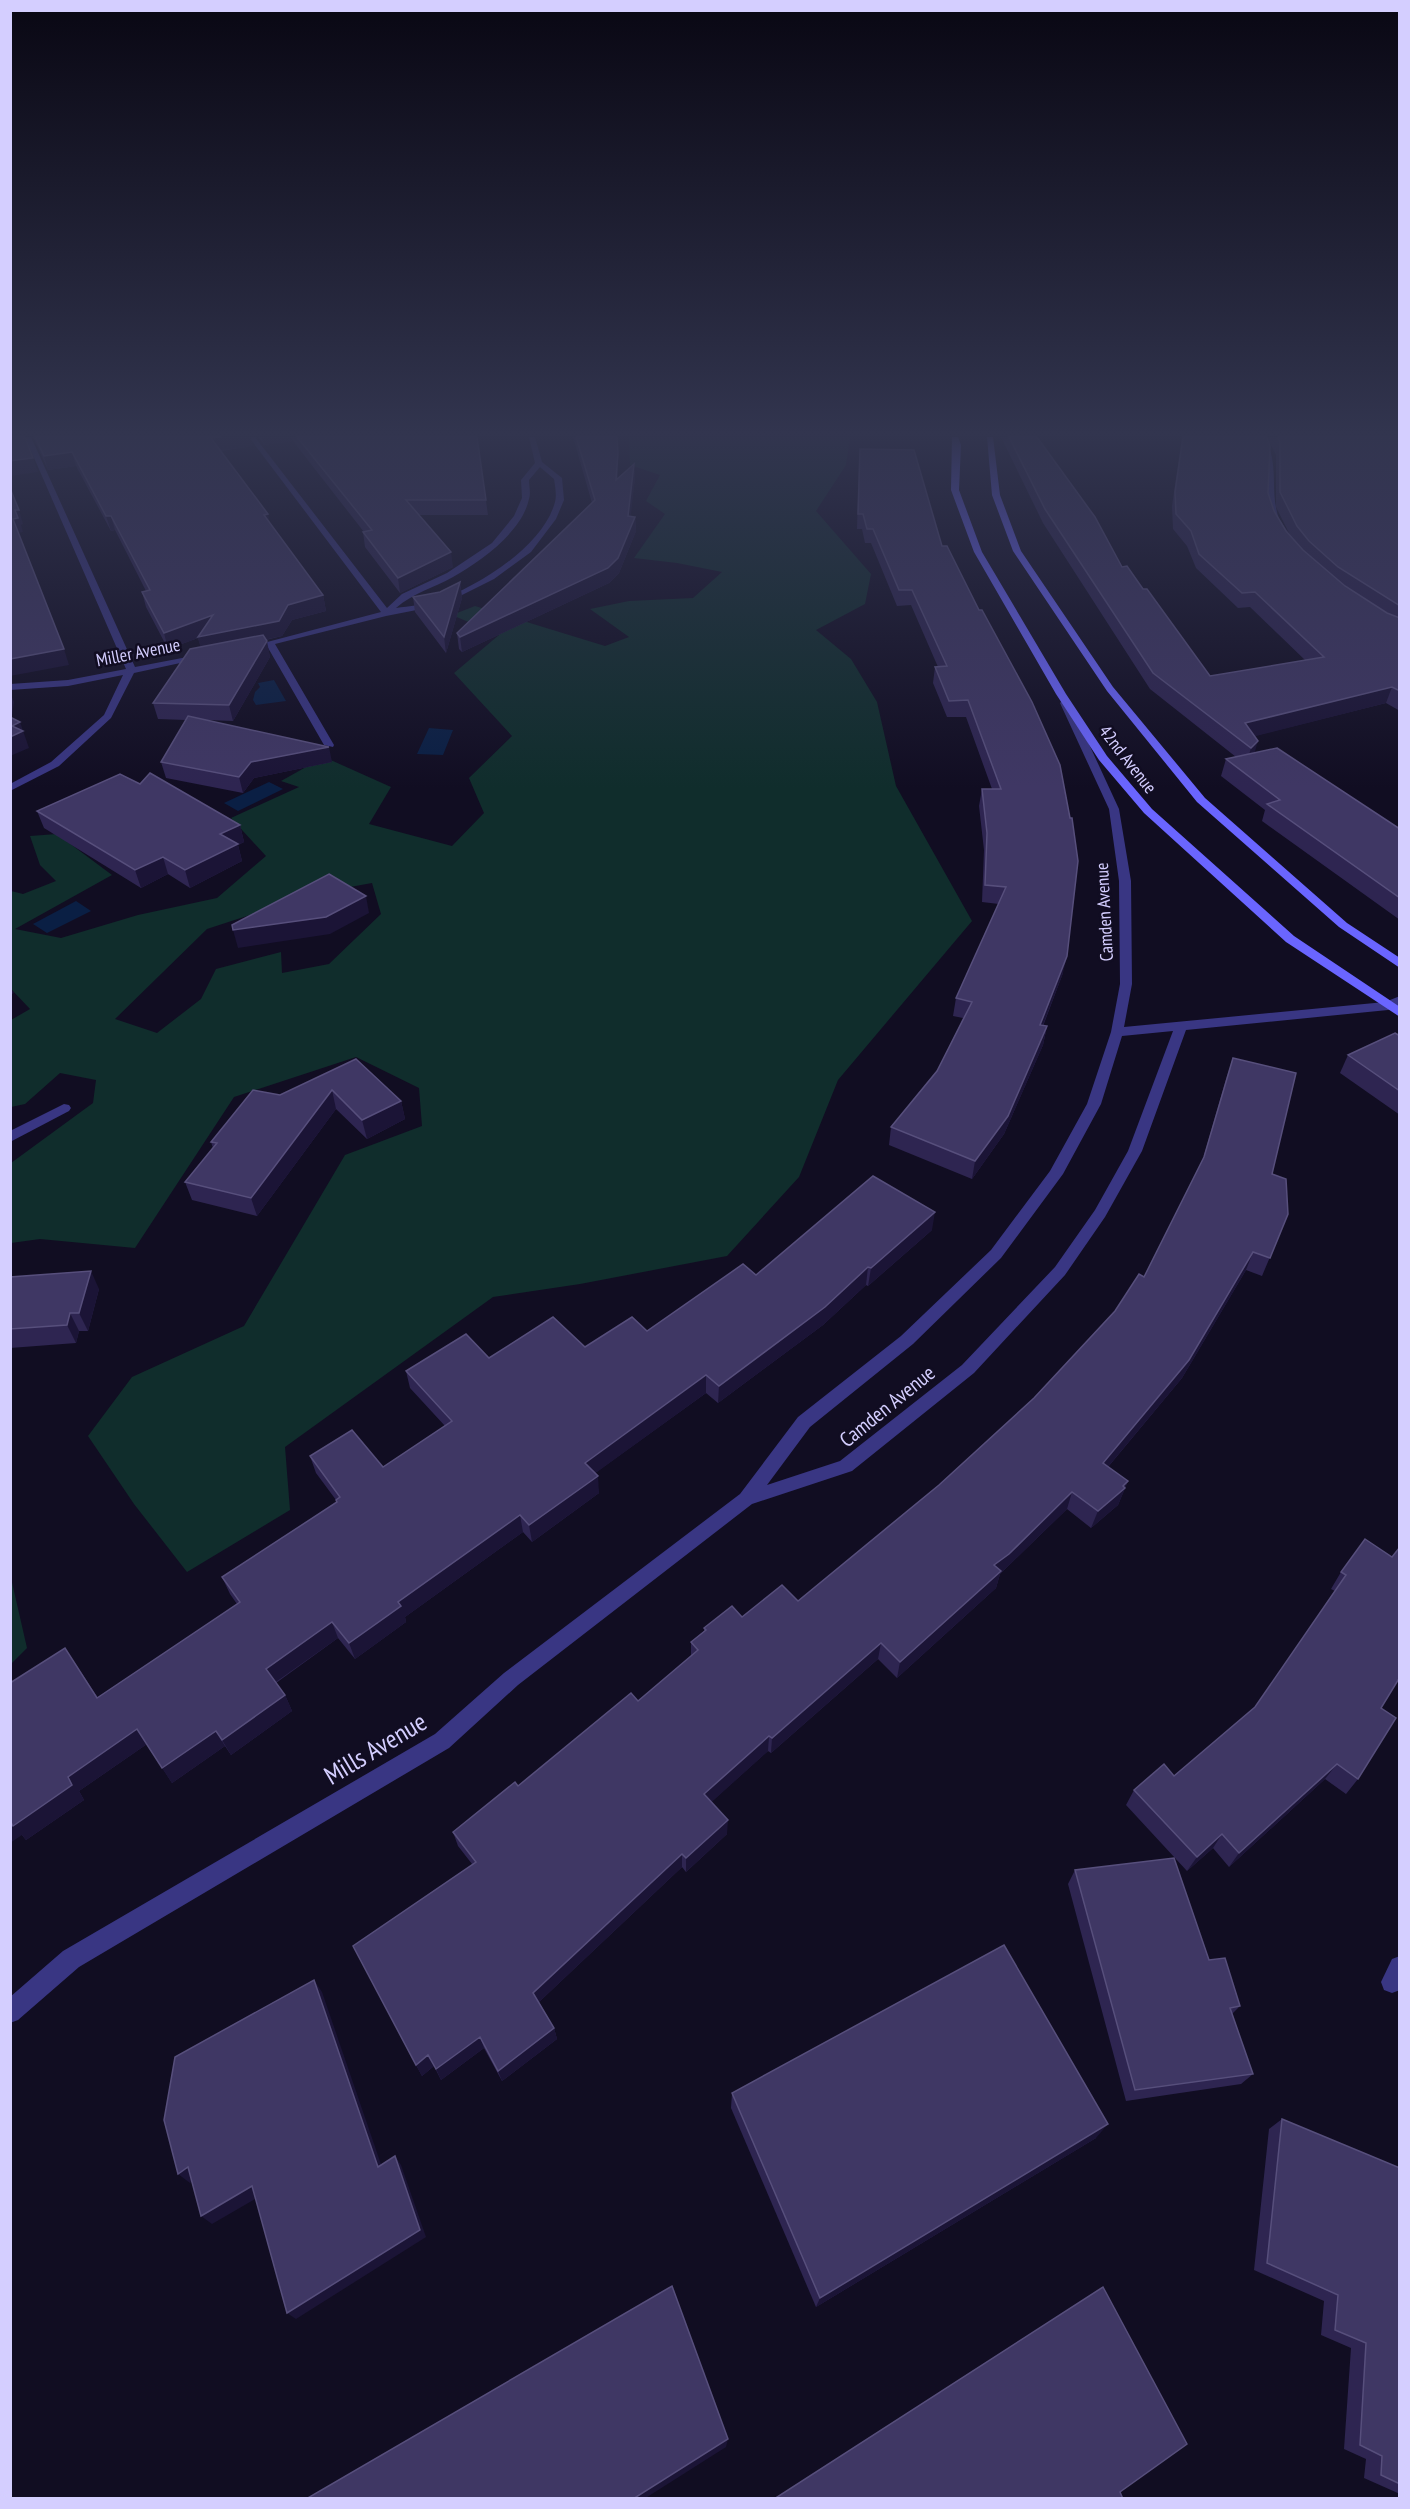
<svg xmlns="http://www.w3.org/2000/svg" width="1410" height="2509" font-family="'PT Sans Narrow',sans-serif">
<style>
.green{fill:#102d2c;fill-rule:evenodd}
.water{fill:#0a1f44}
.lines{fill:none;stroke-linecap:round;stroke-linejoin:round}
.street{fill:#393683;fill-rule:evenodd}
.secondary{fill:#6a65ff;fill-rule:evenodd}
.wall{fill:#2e2551}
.shaded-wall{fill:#1b1436}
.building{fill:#3f3764;stroke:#574f7c;stroke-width:1.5}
.labels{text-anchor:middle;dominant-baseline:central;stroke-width:5;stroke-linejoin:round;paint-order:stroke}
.far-street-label{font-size:18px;fill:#d4ceff;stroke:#110d22}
.street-label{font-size:21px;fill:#d4ceff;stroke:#110d22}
.near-street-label{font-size:26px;fill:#d4ceff;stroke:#110d22}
</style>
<rect width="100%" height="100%" fill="#110d22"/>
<g class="green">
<path d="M 629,437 L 850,437 L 846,465 L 816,511 L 871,574 L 865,604 L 816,630 L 851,659 L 877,702 L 896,786 L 972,921 L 838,1080 L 799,1177 L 727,1256 L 580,1284 L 493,1297 L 285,1447 L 290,1510 L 187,1572 L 134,1504 L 88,1436 L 132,1377 L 244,1326 L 345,1155 L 422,1126 L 419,1088 L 356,1057 L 234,1097 L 135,1248 L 40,1239 L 11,1243 L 11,1163 L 93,1103 L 96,1080 L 60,1073 L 25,1104 L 11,1107 L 11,1020 L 30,1009 L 11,989 L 11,891 L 23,894 L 56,881 L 40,865 L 30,836 L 57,834 L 112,875 L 15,929 L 61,938 L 138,915 L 217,898 L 266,856 L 231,818 L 299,787 L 281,781 L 324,757 L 391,787 L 369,824 L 452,846 L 484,813 L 469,778 L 512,736 L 454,673 L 499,635 L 452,615 L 475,606 L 605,646 L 629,637 L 590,609 L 629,601 L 693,598 L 722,572 L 677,563 L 634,558 L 665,514 L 646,501 L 660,475 L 630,465 ZM 372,883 L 381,914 L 329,964 L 282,973 L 281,952 L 216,969 L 201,999 L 157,1033 L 115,1019 L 207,929 L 317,893 Z"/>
<polygon points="11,1578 27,1648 11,1664 10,1664"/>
</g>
<g class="water">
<polygon points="274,680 286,701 256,705 253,700 255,692 260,687 258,683"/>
<polygon points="429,728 453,730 443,755 417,754"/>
<polygon points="269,782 283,789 238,811 224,803"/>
<polygon points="76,901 91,911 47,933 33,924"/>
</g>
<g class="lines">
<g class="street">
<polygon points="25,437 31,437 135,667 203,654 208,657 134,673 111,718 59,766 10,791 10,784 51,762 104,715 123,675 68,686 10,690 10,684 68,680 126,669"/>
<path d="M 249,437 L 255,437 L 387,608 L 402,594 L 447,573 L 492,543 L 514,516 L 522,498 L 521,480 L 535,463 L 529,437 L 535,437 L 542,462 L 562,478 L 564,500 L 556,519 L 531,552 L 494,579 L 442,605 L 386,616 L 275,644 L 334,745 L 333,747 L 324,745 L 267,646 L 250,651 L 245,648 L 381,612 ZM 540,467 L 554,479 C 555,486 557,495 555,502 C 543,547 478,586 437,601 C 425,605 409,606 396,608 C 413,593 433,588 453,577 C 481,561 522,532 529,499 C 531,493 529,486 529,480 Z"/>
<path d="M 1259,437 L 1265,437 C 1280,467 1269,490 1279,519 L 1275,521 L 1271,519 L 1267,499 L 1267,460 Z"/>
<path d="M 1062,701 L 1070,703 L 1119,809 L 1131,881 L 1132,984 L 1124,1027 L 1385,1002 L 1400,996 L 1400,1005 L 1388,1010 L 1186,1030 L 1142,1151 L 1105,1217 L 1065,1275 L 974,1373 L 852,1471 L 752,1504 L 518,1685 L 449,1748 L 79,1967 L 18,2020 L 10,2023 L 10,1997 L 63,1951 L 435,1734 L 504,1673 L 740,1494 L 798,1417 L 901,1336 L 991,1250 L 1050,1171 L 1087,1104 L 1111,1032 L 1120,984 L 1119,881 L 1109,809 L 1060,703 ZM 1173,1031 L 1128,1151 L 1095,1210 L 1055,1267 L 962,1365 L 840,1461 L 767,1485 L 810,1427 L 913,1344 L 1001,1258 L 1063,1174 L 1101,1104 L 1122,1036 Z"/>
<polygon points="64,1104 69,1105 71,1108 69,1111 10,1142 10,1131"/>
<polygon points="1400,1956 1400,1990 1392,1993 1384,1990 1381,1982 1392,1959"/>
</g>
<g class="secondary">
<polygon points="952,437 958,437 961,445 959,490 982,552 1066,694 1107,756 1152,809 1294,936 1400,1007 1400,1017 1286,942 1144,813 1099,760 1056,694 974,552 951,490"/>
<polygon points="987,437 993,437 1000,495 1021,551 1113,687 1205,798 1347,923 1400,958 1400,968 1339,927 1197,802 1107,691 1013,551 992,495"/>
</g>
</g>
<g class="wall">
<polygon points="33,437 251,437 253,446 221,451 270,523 323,595 326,611 292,620 282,636 266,640 270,657 233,721 206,720 332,762 254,778 243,793 166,778 161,762 186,720 158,719 153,703 201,647 198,638 168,649 146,607 142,592 146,591 115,530 111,531 76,466 48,470"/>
<polygon points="258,437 477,437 488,515 418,515 453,567 400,593 365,547 363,532 364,532 293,441 264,445"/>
<polygon points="573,437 617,437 618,466 618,479 634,464 635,478 630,516 635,517 636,531 619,573 609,583 462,652 459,649 457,633 592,503"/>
<polygon points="1001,437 1037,437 1122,567 1143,589 1210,676 1305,660 1250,607 1238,608 1196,568 1187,546 1173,529 1172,506 1182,437 1267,437 1268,493 1274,511 1290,535 1276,507 1276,455 1267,437 1400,437 1400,711 1386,703 1254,736 1255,753 1400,829 1400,920 1262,821 1265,810 1221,776 1226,759 1236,757 1150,689 1043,523"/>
<polygon points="914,450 1063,973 1043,1026 1047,1026 1043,1045 1004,1134 972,1179 889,1145 891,1127 937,1071 963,1018 953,1016 956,998 999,904 982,902 984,850 979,806 982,789 992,789 966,717 947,717 933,683 935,667 938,667 911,605 897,606 871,543 865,543 862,529 857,529 859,463"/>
<polygon points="460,582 462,598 446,653 415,612 413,597 440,592"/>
<polygon points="140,784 240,825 244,842 238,845 242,861 190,888 168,874 141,888 44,828 37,811"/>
<polygon points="1400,1036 1400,1115 1340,1073 1348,1055"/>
<polygon points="1233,1058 1272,1174 1288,1214 1262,1276 1246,1270 1182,1378 1108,1467 1128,1481 1118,1505 1091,1528 1067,1509 1000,1574 996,1588 897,1678 878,1659 771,1753 768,1751 711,1802 727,1834 686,1872 682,1867 539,2002 554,2028 557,2039 502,2081 484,2048 441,2080 434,2066 422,2076 416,2065 472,1864 458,1846 453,1832 638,1701 691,1656 691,1642 704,1631 704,1628 798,1601 939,1485 1034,1398 1115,1311 1144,1277 1202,1162 1227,1076"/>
<polygon points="356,1059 401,1101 405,1119 367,1139 336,1109 257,1216 192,1200 185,1182 213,1148 211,1142 280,1095"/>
<polygon points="932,1230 868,1286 866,1285 823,1325 718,1403 706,1393 595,1473 599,1493 532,1542 523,1532 405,1617 406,1622 355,1659 338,1638 276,1683 285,1695 292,1711 231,1755 225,1746 172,1783 147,1744 79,1791 84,1800 26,1840 22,1835 65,1648 98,1698 237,1604 230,1594 222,1577 336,1503 336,1500 316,1473 310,1456 383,1467 445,1426 410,1388 406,1371 489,1358 585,1347 647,1331 756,1275"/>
<polygon points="10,1277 99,1289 88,1331 79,1331 76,1343 10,1348"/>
<polygon points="1392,1557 1381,1708 1358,1779 1346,1794 1325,1779 1229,1867 1213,1848 1187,1871 1126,1805 1134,1790 1174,1776 1255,1707 1335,1591 1331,1589 1341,1572"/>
<polygon points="1075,1870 1209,1960 1240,2006 1232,2014 1253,2074 1241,2084 1126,2101 1068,1884"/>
<polygon points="732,2093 1096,2138 816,2307 731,2108"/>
<polygon points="1282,2119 1400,2168 1400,2494 1364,2478 1366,2459 1344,2449 1351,2348 1321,2335 1324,2301 1254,2270 1269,2129"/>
</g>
<g class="shaded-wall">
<polygon points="221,437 251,437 253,446 214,451 211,438"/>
<polygon points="262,437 292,437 293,441 264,445"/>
<polygon points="617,437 618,466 617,494 616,480"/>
<polygon points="72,452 76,466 48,470 44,456"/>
<polygon points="33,458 38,472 10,476 10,461"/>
<polygon points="634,464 635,478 629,531 628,516"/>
<polygon points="15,510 19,510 23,524 21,525 23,532 18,533 13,519"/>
<polygon points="268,514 271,529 264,515"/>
<polygon points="106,516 111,516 115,530 111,531"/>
<polygon points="635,517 636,531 619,573 609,583 462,652 460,637"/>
<polygon points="451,552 453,567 400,593 398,578"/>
<polygon points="460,582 462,598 446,653 444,637"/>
<polygon points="323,595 326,611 292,620 282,636 202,653 198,638 168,649 164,633 213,615 288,605"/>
<polygon points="267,641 270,657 233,721 229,705"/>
<polygon points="64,649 69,665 10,676 10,659"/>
<polygon points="1392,687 1386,703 1240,740 1245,723"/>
<polygon points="10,692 14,702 12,715 10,711"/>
<polygon points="20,722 29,748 10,756 10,737 12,726"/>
<polygon points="1258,741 1253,758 1246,765 1251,748"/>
<polygon points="329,747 332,762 254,778 243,793 239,777 251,762"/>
<polygon points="240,825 244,842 238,845 242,861 190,888 185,870 220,834"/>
<polygon points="163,857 168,874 141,888 135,870"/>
<polygon points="366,896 369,913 330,934 238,948 233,930"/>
<polygon points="1067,956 1063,973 1036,1043 1040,1025"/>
<polygon points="10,987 14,993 10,995"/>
<polygon points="1047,1026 1043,1045 1004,1134 972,1179 975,1161"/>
<polygon points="332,1090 336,1109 257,1216 251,1198"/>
<polygon points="401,1101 405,1119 367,1139 362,1120"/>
<polygon points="935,1212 932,1230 868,1286 871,1268"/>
<polygon points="1253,1252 1246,1270 1182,1378 1097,1480 1103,1463"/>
<polygon points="868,1267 866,1285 823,1325 718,1403 719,1386"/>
<polygon points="91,1271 99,1289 88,1331 79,1313"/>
<polygon points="70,1313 79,1331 76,1343 67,1325"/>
<polygon points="706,1375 706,1393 586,1480 585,1463"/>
<polygon points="598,1476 599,1493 532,1542 529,1525"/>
<polygon points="1128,1481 1118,1505 1091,1528 1098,1511"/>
<polygon points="1072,1492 1067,1509 1000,1574 996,1588 897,1678 900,1662 994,1565"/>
<polygon points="520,1515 523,1532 405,1617 406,1622 355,1659 349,1643 398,1602"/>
<polygon points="332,1622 338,1638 273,1684 266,1669"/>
<polygon points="881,1643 878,1659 771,1753 772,1738"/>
<polygon points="285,1695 292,1711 231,1755 222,1740"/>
<polygon points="137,1729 147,1744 79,1791 84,1800 26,1840 22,1835 10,1843 10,1821 68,1777"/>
<polygon points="216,1731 225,1746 172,1783 162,1768"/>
<polygon points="769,1736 768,1751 704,1809 704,1794"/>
<polygon points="1337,1764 1325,1779 1229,1867 1239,1853"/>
<polygon points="728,1820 727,1834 686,1872 686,1858"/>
<polygon points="1222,1834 1213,1848 1187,1871 1197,1857"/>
<polygon points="682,1854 682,1867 537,2004 533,1993"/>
<polygon points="314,1980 322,1992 385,2176 378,2167"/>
<polygon points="554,2028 557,2039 502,2081 498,2071"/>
<polygon points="480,2037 484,2048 441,2080 436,2069"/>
<polygon points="428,2055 434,2066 422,2076 416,2065"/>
<polygon points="1108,2124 1096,2138 816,2307 820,2298"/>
<polygon points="395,2156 401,2165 426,2237 296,2319 287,2313"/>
<polygon points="188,2167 200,2176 190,2183 178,2174"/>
<polygon points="252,2186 262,2195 212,2224 201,2216"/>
<polygon points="728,2439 726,2447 644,2499 633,2499"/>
</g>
<g class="building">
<polygon points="10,437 25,437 33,458 10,461"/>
<polygon points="35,437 221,437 211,438 268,514 264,515 323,595 288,605 279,621 198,637 213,615 164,633 142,592 150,590 111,516 106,516 72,452 44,456"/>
<polygon points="297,437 477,437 486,500 406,500 451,552 398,578 363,532 372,530"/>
<polygon points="576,437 617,437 618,453 616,480 634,464 628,516 635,517 618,558 608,568 460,637 457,633 595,500"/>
<polygon points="1009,437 1037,437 1095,517 1122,567 1127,566 1143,589 1147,589 1210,676 1324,657 1255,592 1242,593 1199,554 1191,531 1176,514 1175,492 1183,437 1267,437 1270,446 1268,493 1274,511 1286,531 1303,550 1345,586 1387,613 1400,618 1400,691 1392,687 1245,723 1258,741 1251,748 1153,673 1045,509"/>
<polygon points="1278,437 1400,437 1400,606 1338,567 1309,541 1297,526 1280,492 1280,442"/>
<polygon points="860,449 914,450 942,546 947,546 979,610 982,610 1032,702 1060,765 1070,818 1072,818 1078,861 1067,956 1040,1025 1047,1026 1008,1116 975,1161 891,1127 937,1071 972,1002 956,998 1006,887 985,885 987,833 982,789 1001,789 968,700 949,701 935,667 947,666 912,590 899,590 873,529 867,529 863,514 858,514"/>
<polygon points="10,488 19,510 15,510 18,518 13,519 64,649 10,659"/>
<polygon points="460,582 444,637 413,597 440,592"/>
<polygon points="263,635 267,641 229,705 153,703 190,649"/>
<polygon points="188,716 329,747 251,762 239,777 161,762"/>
<polygon points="10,717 20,722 12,726 23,731 10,737"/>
<polygon points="1277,748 1400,829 1400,898 1267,804 1280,800 1226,759"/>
<polygon points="150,773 240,825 220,834 238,844 185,870 163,857 135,870 37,811 120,774 140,784"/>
<polygon points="329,874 366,896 326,917 233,930 232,925"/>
<polygon points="1395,1033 1400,1036 1400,1091 1348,1055"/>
<polygon points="1233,1058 1296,1073 1272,1174 1286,1179 1288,1214 1270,1258 1253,1252 1189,1360 1103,1463 1128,1481 1123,1486 1125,1488 1098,1511 1072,1492 1009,1554 994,1565 1001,1571 900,1662 881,1643 772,1738 769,1736 704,1794 728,1820 686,1858 682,1854 533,1993 554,2028 498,2071 480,2037 436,2069 428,2055 416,2065 353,1946 476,1862 453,1832 515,1782 518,1786 631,1693 638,1701 698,1650 691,1642 706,1630 704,1628 732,1606 742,1617 782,1585 798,1601 939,1485 1034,1398 1115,1311 1139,1274 1144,1277 1204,1157"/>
<polygon points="356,1059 401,1101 362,1120 332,1090 251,1198 185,1182 217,1143 211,1142 253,1090 280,1095"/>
<polygon points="873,1176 935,1212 871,1268 868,1267 825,1307 719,1386 706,1375 585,1463 598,1476 529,1525 520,1515 398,1602 401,1606 349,1643 332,1622 266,1669 285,1695 222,1740 216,1731 162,1768 137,1729 68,1777 72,1785 13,1826 10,1821 10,1683 65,1648 97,1698 240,1602 222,1577 337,1502 336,1500 340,1497 310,1456 352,1430 383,1467 452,1421 406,1371 466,1334 489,1358 553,1317 585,1347 632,1317 647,1331 743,1264 756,1275"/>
<polygon points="91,1271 79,1313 70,1313 67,1325 10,1329 10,1277"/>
<polygon points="1365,1539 1392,1557 1400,1547 1400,1677 1381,1708 1396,1718 1358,1779 1337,1764 1239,1853 1222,1834 1197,1857 1134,1790 1164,1764 1174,1776 1255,1707 1346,1575 1341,1572"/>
<polygon points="1174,1858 1209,1960 1225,1958 1240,2006 1230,2008 1253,2074 1135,2090 1075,1870"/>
<polygon points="1004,1945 1108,2124 820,2298 732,2093"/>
<polygon points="314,1980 378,2167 395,2156 420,2230 287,2313 252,2186 201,2216 188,2167 178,2174 164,2120 175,2057"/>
<polygon points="1282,2119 1400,2168 1400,2484 1381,2475 1382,2456 1360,2445 1366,2343 1335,2330 1338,2295 1267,2263"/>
<polygon points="672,2286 728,2439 633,2499 306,2499"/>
<polygon points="1103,2287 1187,2444 1120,2492 1123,2499 774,2499"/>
</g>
<linearGradient id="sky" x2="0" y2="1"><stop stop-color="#090713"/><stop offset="0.55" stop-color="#32354f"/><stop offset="1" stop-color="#32354f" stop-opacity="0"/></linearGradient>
<rect width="1410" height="788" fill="url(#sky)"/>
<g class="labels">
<g class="far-street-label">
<text transform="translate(138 652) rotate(-11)">Miller Avenue</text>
<text transform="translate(1128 759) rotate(52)">42nd Avenue</text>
<text transform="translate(1104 912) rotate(-93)">Camden Avenue</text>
</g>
<g class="street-label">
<text transform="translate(887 1406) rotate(-39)">Camden Avenue</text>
</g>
<g class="near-street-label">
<text transform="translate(375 1748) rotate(-31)">Mills Avenue</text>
</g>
</g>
<rect width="1410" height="2509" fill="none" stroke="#d4ceff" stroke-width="24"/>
</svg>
